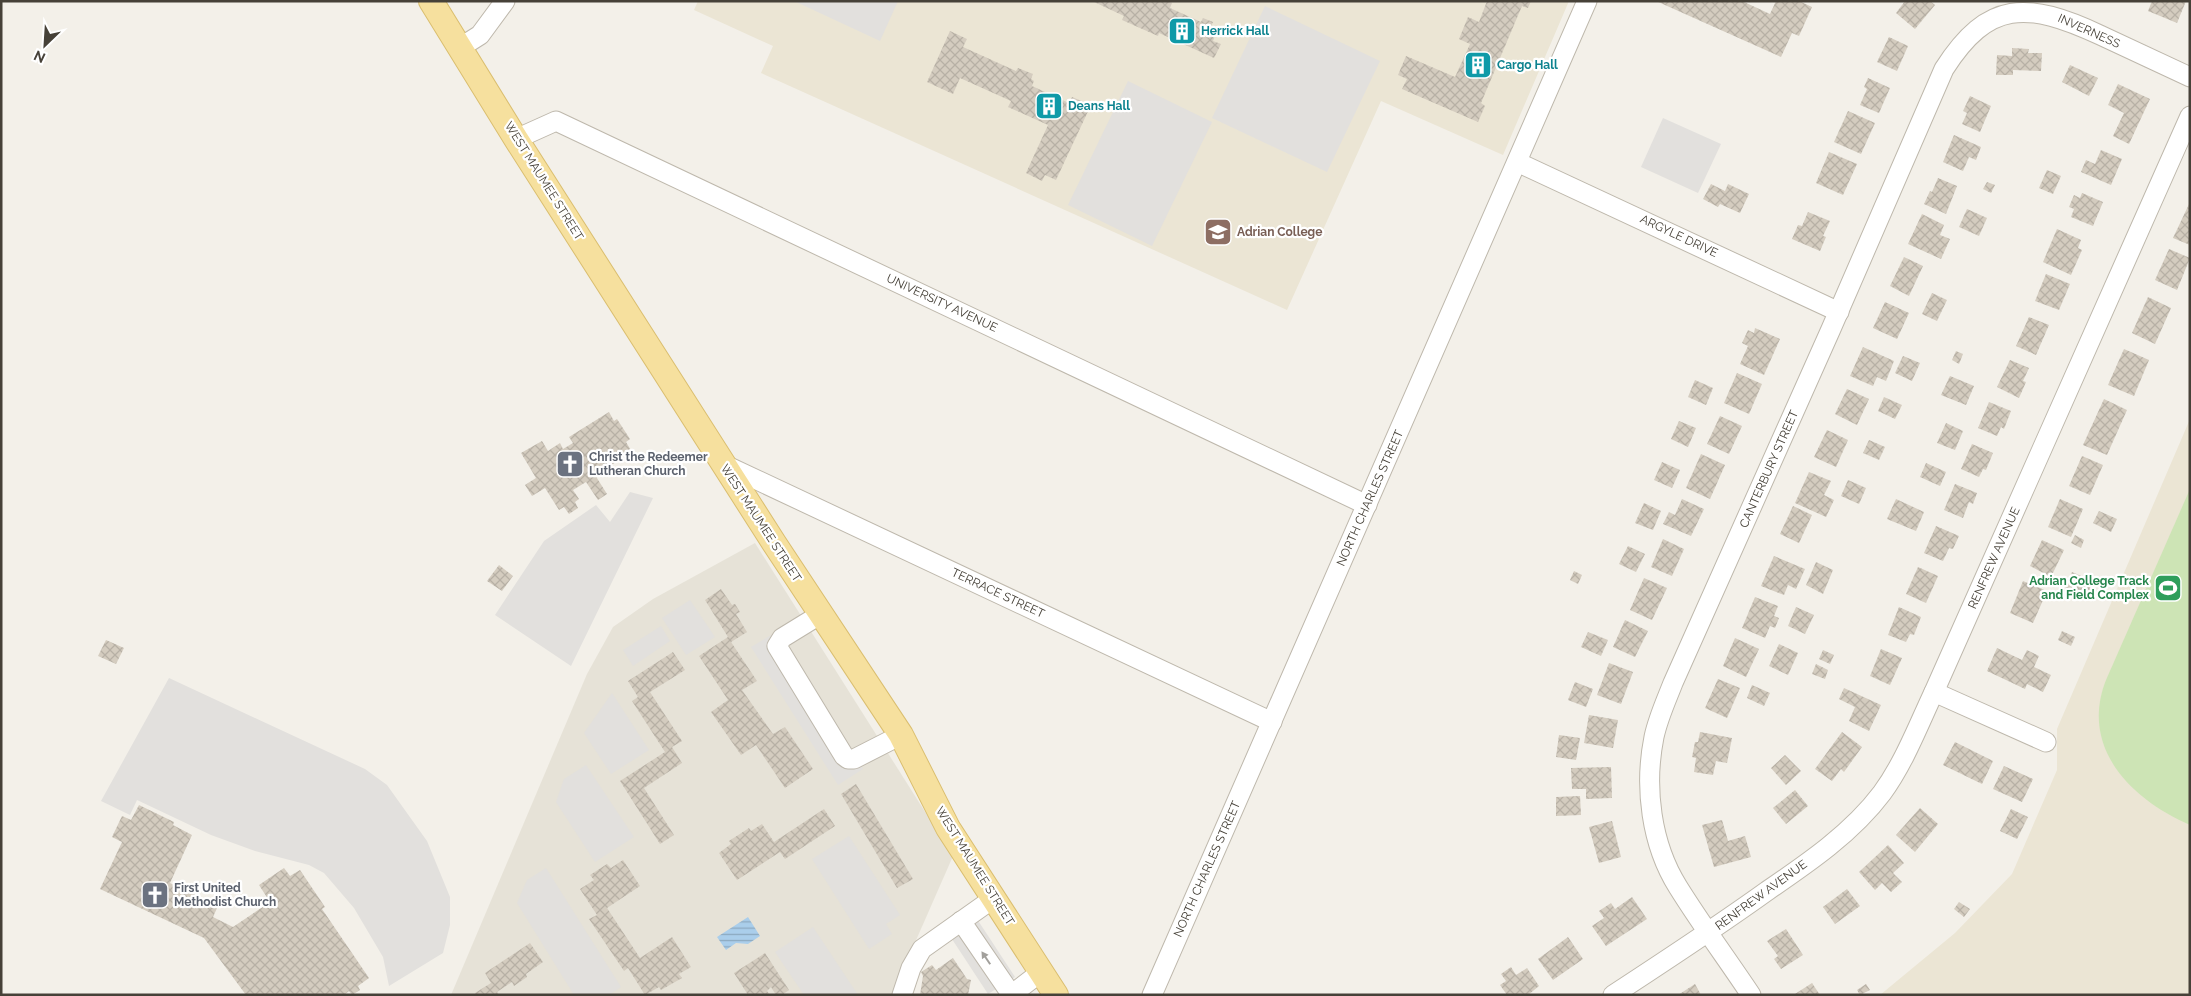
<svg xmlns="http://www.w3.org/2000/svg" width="2191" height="996" font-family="Raleway,sans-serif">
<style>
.residential{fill:#e6e2d7}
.education{fill:#ebe5d4}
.pitch{fill:#cde4b5}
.parking{fill:#e2e0dd}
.water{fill:url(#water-rules)}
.building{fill:url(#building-cross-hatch)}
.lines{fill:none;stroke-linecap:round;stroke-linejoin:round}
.minor-casing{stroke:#beb8ac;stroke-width:21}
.major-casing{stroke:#dabe6f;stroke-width:26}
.minor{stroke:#fff;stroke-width:19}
.major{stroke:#f6e09e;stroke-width:24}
.oneway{fill:#a2a09c}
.labels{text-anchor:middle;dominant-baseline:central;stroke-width:4.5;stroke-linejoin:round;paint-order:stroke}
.culture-label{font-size:12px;font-weight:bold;fill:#0d838f;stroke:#fff;text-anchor:start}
.street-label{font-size:12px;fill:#464138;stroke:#fff}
.education-label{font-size:12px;font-weight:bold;fill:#785e54;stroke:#fff;text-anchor:start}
.worship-label{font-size:12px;font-weight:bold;fill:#5b616d;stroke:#fff;text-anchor:start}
.leisure-label{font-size:12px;font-weight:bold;fill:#27864d;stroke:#fff;text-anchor:end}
</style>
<defs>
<pattern id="water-rules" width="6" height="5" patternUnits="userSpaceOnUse" patternTransform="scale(1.25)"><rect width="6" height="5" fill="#aaceeb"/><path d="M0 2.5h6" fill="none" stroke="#8ca9bf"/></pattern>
<pattern id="building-cross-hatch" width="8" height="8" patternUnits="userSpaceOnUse" patternTransform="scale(1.25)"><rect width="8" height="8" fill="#d4ccbf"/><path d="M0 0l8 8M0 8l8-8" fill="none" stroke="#b7b0a5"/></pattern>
</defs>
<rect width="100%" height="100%" fill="#f3f0e9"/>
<polygon class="residential" points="755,543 953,856 892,995 451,995 587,674 613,627 653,599"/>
<g class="education">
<polygon points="698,1 1569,1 1503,155 1381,101 1287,310 761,73 773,46 694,10"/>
<polygon points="2190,419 2190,995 1880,995 1955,933 2012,874 2057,770 2057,729"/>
</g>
<path class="pitch" d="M 2190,489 L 2190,825 C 2132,800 2079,748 2106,680 Z"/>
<g class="parking">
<polygon points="794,1 898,1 880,41"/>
<polygon points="1265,6 1380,61 1327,172 1212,118"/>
<polygon points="1128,81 1212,122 1152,246 1068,205"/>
<polygon points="1663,118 1721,144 1698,193 1641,167"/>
<polygon points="630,492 653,498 571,666 495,615 544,541 596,505 610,522"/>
<polygon points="690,600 715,637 686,655 662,618"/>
<polygon points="661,626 670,641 633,666 623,650"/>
<polygon points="776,632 863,769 838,785 751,647"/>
<polygon points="169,678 365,769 387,785 427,841 450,897 450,925 443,953 389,986 383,957 354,908 324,873 309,865 255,851 211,835 137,800 130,815 101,801"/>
<polygon points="612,693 649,750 611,774 584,733"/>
<polygon points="586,765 634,837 595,862 556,802 564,779"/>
<polygon points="849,836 900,915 886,924 892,934 869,949 812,859"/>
<polygon points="546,868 621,987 609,995 574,995 517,903 527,880"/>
<polygon points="977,919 1015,977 988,994 950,936"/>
<polygon points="813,927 858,995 804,995 775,952"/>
</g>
<polygon class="water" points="748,917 760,936 748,944 736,943 726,950 717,937"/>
<g class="building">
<polygon points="1092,1 1168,1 1172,3 1170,8 1201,22 1203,18 1213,22 1211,26 1218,29 1213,41 1221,44 1214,58 1159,33 1158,36 1122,20 1124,16"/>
<polygon points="1487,1 1531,1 1528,8 1522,6 1481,103 1485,106 1478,122 1402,89 1407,79 1398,75 1406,56 1455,77 1470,44 1459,39 1468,17 1479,22"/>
<polygon points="1656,1 1742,1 1770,14 1776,1 1799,1 1812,7 1799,36 1792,33 1781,57"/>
<polygon points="1905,1 1930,1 1935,5 1915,29 1896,13"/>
<polygon points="2152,1 2186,1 2177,23 2148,11"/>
<polygon points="950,31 967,39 963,47 1016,71 1018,68 1033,74 1031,79 1034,81 1032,86 1069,103 1072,97 1091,105 1056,180 1045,175 1042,181 1026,173 1048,125 1008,107 1011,101 960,78 953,94 927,82"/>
<polygon points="1889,37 1908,46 1897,71 1877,62"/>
<polygon points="2012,48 2029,49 2028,53 2042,53 2041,71 2013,70 2013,75 1996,75 1997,55 2012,56"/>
<polygon points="2070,65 2098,78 2089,96 2062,82"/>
<polygon points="1868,78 1890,88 1879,113 1860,105 1867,89 1864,87"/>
<polygon points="2118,84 2150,99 2129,144 2113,136 2124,113 2108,105"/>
<polygon points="1970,96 1991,106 1980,132 1962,124 1967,113 1963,111"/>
<polygon points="1848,111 1875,123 1861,154 1834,142"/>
<polygon points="1954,135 1981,147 1976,160 1969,157 1963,171 1943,162"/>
<polygon points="2101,150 2122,159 2111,185 2081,172 2086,160 2095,164"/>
<polygon points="1829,152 1857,164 1843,195 1816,183"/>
<polygon points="2047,170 2061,176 2053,194 2039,188"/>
<polygon points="1938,178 1957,186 1946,214 1924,204 1930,191 1932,192"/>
<polygon points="1987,182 1995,185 1991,193 1983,189"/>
<polygon points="1711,184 1725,191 1728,184 1749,194 1740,213 1720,204 1718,207 1703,199"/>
<polygon points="2082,193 2103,202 2093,226 2071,217 2074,209 2069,207 2074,195 2080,198"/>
<polygon points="2190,202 2190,245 2173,238"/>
<polygon points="1967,209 1987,218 1979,236 1959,227"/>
<polygon points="1808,212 1830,221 1823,236 1826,237 1820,251 1792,239 1798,225 1802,226"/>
<polygon points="1922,214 1944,225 1940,235 1950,239 1941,259 1908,244"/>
<polygon points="2057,229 2081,240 2078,248 2082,250 2071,275 2043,262"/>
<polygon points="2169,249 2190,258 2177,290 2155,280"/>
<polygon points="1904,257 1923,266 1909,296 1890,286"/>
<polygon points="2046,274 2070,284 2059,310 2035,301"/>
<polygon points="1932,293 1947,300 1937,321 1922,314"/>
<polygon points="2148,297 2171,308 2155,344 2132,333"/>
<polygon points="1885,302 1909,313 1897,339 1873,328"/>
<polygon points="2029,317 2049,325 2036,355 2016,346"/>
<polygon points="1755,328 1780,339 1764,375 1740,364 1748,346 1742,343 1748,330 1754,333"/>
<polygon points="1863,347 1894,361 1886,381 1877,377 1873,386 1850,376"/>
<polygon points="2124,349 2149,360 2134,396 2108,385"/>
<polygon points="1956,351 1963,354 1959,364 1952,360"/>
<polygon points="1903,356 1920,363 1912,381 1895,373"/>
<polygon points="2010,360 2029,368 2023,381 2026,382 2019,398 1997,387"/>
<polygon points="1737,373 1762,384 1749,414 1724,403"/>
<polygon points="1950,376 1974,386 1966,405 1941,395"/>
<polygon points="1695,380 1713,388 1706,405 1688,397"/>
<polygon points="1847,389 1869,399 1857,425 1835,414"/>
<polygon points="1884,397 1902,405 1895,419 1878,411"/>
<polygon points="2104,399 2127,410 2107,455 2083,445"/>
<polygon points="1989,402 2011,411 2004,429 2001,427 1997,436 1978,428"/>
<polygon points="609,412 614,421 617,419 630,439 626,442 632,452 595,475 607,494 598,500 586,482 573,490 579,499 575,502 578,508 569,514 564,507 559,510 545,488 532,496 525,485 536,478 521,453 542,441 548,451 560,443 563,449 573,443 569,437"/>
<polygon points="1720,416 1742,426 1729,454 1707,444"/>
<polygon points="1679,421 1696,428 1688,447 1671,439"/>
<polygon points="1946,423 1963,431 1955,450 1937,443"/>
<polygon points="1827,430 1848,440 1836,467 1814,457"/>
<polygon points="1869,440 1885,447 1879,460 1863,453"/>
<polygon points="1972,444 1993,453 1986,470 1983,469 1979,477 1961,469"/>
<polygon points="1701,454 1725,465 1710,499 1686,488"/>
<polygon points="2082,456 2103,465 2090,495 2069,486"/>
<polygon points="1662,462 1680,470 1672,488 1654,480"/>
<polygon points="1926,463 1946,472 1940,486 1920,477"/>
<polygon points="1809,472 1831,481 1824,495 1834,500 1826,517 1795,503"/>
<polygon points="1848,480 1866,488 1859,504 1841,496"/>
<polygon points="1955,484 1977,493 1973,504 1969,502 1963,518 1944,510"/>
<polygon points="1682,499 1704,509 1691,536 1663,524 1669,512 1675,515"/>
<polygon points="1896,499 1924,512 1916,531 1887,519"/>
<polygon points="2060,499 2083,509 2071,537 2048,527"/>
<polygon points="1644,503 1661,511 1653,530 1635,523"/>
<polygon points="1793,506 1812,515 1799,543 1780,534"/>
<polygon points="2099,511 2117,519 2111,532 2093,523"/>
<polygon points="1936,526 1959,536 1953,549 1949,548 1943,561 1924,553"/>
<polygon points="2075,535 2084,540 2081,548 2071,543"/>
<polygon points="1663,539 1684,549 1672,576 1651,567"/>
<polygon points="2042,540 2064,550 2051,577 2030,566"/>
<polygon points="1628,546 1645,554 1636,572 1619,564"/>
<polygon points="1774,556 1805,569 1796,589 1788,585 1784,595 1761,586"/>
<polygon points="1816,562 1833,570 1823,594 1806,585"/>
<polygon points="499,565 513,576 502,591 487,581"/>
<polygon points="1918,567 1938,576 1926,603 1906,594"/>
<polygon points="1574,571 1582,575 1578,584 1570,580"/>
<polygon points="2072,572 2093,581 2085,600 2064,591"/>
<polygon points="1644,578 1667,588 1652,620 1630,610"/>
<polygon points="2023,581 2047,591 2033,623 2010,613"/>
<polygon points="721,589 732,605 735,604 740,612 736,614 747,632 731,642 757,681 742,690 773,734 785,727 813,769 785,788 756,745 741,755 711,712 728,700 699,656 728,637 705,600"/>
<polygon points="1755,597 1778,606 1774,616 1779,618 1775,628 1770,626 1765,638 1742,628"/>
<polygon points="1796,607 1814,615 1805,634 1788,626"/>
<polygon points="1899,607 1921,617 1914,635 1910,634 1906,642 1888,635"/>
<polygon points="1625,620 1648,631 1635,657 1613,647"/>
<polygon points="2062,631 2075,637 2071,646 2058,640"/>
<polygon points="1588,632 1608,640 1601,656 1581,647"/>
<polygon points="1735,638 1759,649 1746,677 1723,666"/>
<polygon points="106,640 124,648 116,664 98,656"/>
<polygon points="1779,644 1798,653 1788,675 1769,666"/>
<polygon points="1997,648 2022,660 2027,650 2039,656 2034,667 2051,675 2043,692 2027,684 2025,689 1987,671"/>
<polygon points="1881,649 1902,658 1890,685 1870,676"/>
<polygon points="1823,650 1834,655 1830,664 1819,659"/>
<polygon points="673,652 685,670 650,692 682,741 672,747 682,763 644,788 674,835 660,844 620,781 665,752 632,701 638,697 628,681"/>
<polygon points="1609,663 1633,672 1621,704 1597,695"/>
<polygon points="1816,664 1828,670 1825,679 1812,674"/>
<polygon points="1718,679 1740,688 1727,718 1705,708"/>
<polygon points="1575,682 1593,689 1586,707 1568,700"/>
<polygon points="1752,685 1770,693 1764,706 1747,698"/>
<polygon points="1844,688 1881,705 1869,731 1849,721 1855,707 1839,699"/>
<polygon points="1589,715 1618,720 1613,748 1584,743"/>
<polygon points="1700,732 1732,738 1727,763 1716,761 1713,775 1694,772 1696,758 1692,757 1695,742 1698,742"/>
<polygon points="1842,732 1862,747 1844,772 1841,769 1832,781 1815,769"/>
<polygon points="1559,735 1580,738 1576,760 1556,757"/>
<polygon points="1955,742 1993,761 1982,784 1943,765"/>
<polygon points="1785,755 1801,771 1786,785 1771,768"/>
<polygon points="2004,766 2033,779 2022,802 1993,789"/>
<polygon points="1611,767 1612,798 1586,799 1586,789 1572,789 1571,768"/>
<polygon points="856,784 913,879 897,888 841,794"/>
<polygon points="1795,790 1808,806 1786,824 1773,808"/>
<polygon points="1580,796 1581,815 1556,816 1556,797"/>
<polygon points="139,805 174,822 173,825 192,835 170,883 218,906 213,917 233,927 270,902 259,885 284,868 290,876 300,870 325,907 322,909 369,978 358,986 360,990 352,995 349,991 344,995 246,995 204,938 100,889 122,842 112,837 122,816 131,820"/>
<polygon points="1920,808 1938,824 1915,852 1896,835"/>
<polygon points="824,809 835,826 785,859 780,852 737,880 719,853 731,844 729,841 749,828 751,831 762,824 774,842"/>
<polygon points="2011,809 2028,817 2017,839 2000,831"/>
<polygon points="1722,820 1728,841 1745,836 1751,857 1714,867 1702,825"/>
<polygon points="1612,821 1621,857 1599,863 1589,827"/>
<polygon points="1888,845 1904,863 1893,873 1902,882 1891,892 1882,883 1875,890 1859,872"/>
<polygon points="623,860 640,886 607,908 640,958 672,937 691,967 679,974 682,978 661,990 659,987 645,995 628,968 624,971 589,919 597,915 580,889 594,880 590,875 607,864 611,868"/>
<polygon points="1847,889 1860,906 1835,924 1823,907"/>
<polygon points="1632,897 1647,919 1606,946 1592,926 1604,918 1599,911 1611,903 1615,909"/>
<polygon points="1959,902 1970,909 1964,917 1954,909"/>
<polygon points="1786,929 1803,955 1781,969 1774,959 1778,956 1767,941"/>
<polygon points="1568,937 1583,959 1553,980 1538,959"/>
<polygon points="530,943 543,962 526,974 527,977 514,986 512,982 497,992 499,995 476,995 475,993 491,983 485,973"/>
<polygon points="765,953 789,990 782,995 776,995 771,987 767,991 770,995 748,995 734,973"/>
<polygon points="953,958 967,979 971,980 968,995 920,995 923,976 921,972 932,965 936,970"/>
<polygon points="1511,967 1516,975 1527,968 1539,986 1528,995 1507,995 1500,985 1506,981 1501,974"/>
<polygon points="1812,983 1820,995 1796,995 1795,994"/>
<polygon points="1695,984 1701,995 1678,995"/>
<polygon points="1866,984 1870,990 1860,995 1857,990"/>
</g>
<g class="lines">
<g class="minor-casing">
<g id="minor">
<polyline points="461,47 480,35 505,1"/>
<polyline points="516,139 556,121 1367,505"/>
<polyline points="1517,162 1839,312"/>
<polyline points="723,464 1272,722"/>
<polyline points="821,614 782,638 777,646 844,756 848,759 854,759 901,735"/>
<polyline points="1934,692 2046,742"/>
<polyline points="961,921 1011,994"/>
<polyline points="902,995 911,968 922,949 994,898"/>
<polyline points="1011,995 1041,972"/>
<polyline points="1152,995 1587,1"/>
<path d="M 1613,995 C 1665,961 1717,927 1767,891 C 1808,863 1852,833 1882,793 C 1904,763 1918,726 1934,692 L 2190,116"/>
<path d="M 1751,995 C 1727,959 1701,924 1678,887 C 1651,844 1644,787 1654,737 C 1658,718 1666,701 1673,683 L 1831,329 L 1944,69 C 1988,0 2027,1 2100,35 C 2130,49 2160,63 2190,77"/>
</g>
</g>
<g class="major-casing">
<polyline id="major" points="431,1 516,139 774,543 901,735 948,828 1056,995"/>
</g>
<use href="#minor" class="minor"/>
<use href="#major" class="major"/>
</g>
<defs><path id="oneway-solid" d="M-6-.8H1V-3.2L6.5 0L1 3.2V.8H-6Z" transform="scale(1.25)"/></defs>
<use class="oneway" href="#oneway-solid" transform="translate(986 958) rotate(-124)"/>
<defs>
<g id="building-square" transform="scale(1.4375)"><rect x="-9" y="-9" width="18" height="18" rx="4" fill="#0f9aa8" stroke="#fff"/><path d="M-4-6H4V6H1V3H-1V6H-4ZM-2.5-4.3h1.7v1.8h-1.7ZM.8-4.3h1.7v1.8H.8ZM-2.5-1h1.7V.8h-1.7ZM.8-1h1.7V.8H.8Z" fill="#fff"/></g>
<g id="university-square" transform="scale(1.4375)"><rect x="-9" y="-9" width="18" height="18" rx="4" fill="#8d6e63" stroke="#fff"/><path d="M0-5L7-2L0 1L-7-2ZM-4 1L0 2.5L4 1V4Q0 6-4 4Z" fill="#fff"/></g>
<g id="church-square" transform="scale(1.4375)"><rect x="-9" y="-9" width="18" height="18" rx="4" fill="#6b7280" stroke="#fff"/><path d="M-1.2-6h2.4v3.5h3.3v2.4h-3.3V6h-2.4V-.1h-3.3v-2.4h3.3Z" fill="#fff"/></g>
<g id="stadium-square" transform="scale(1.4375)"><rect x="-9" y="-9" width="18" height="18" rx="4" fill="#2e9e5b" stroke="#fff"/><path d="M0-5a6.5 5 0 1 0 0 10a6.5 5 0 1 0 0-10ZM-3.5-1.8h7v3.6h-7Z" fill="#fff"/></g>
</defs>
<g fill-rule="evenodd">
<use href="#building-square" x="1182" y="31"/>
<use href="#building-square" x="1478" y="65"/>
<use href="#building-square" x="1049" y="106"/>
<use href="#university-square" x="1218" y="232"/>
<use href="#church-square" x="570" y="464"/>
<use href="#stadium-square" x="2168" y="588"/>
<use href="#church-square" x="155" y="895"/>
</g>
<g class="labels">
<g class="culture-label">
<text x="1201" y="31">Herrick Hall</text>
<text x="1497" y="65">Cargo Hall</text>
<text x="1068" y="106">Deans Hall</text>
</g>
<g class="street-label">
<text transform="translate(2089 31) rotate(24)">INVERNESS</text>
<text transform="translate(544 181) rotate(58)">WEST MAUMEE STREET</text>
<text transform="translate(1679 236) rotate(25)">ARGYLE DRIVE</text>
<text transform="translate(942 303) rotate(25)">UNIVERSITY AVENUE</text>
<text transform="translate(1769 469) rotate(-66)">CANTERBURY STREET</text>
<text transform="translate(1370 498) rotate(-66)">NORTH CHARLES STREET</text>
<text transform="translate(761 523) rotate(57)">WEST MAUMEE STREET</text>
<text transform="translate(1994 558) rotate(-66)">RENFREW AVENUE</text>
<text transform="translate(998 593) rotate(25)">TERRACE STREET</text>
<text transform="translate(975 866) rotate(58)">WEST MAUMEE STREET</text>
<text transform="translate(1207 869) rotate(-66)">NORTH CHARLES STREET</text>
<text transform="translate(1761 895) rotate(-36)">RENFREW AVENUE</text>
</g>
<g class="education-label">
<text x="1237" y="232">Adrian College</text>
</g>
<g class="worship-label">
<text x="589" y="457">Christ the Redeemer<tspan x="589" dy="14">Lutheran Church</tspan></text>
<text x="174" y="888">First United<tspan x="174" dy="14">Methodist Church</tspan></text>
</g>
<g class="leisure-label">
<text x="2149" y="581">Adrian College Track<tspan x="2149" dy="14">and Field Complex</tspan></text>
</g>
</g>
<rect width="2191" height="996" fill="none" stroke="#464138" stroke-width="5"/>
<g transform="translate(45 45) rotate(205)" stroke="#ffffff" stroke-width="4" paint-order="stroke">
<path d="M0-4L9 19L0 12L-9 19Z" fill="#464138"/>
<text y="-8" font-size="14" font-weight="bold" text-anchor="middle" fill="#464138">N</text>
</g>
</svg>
